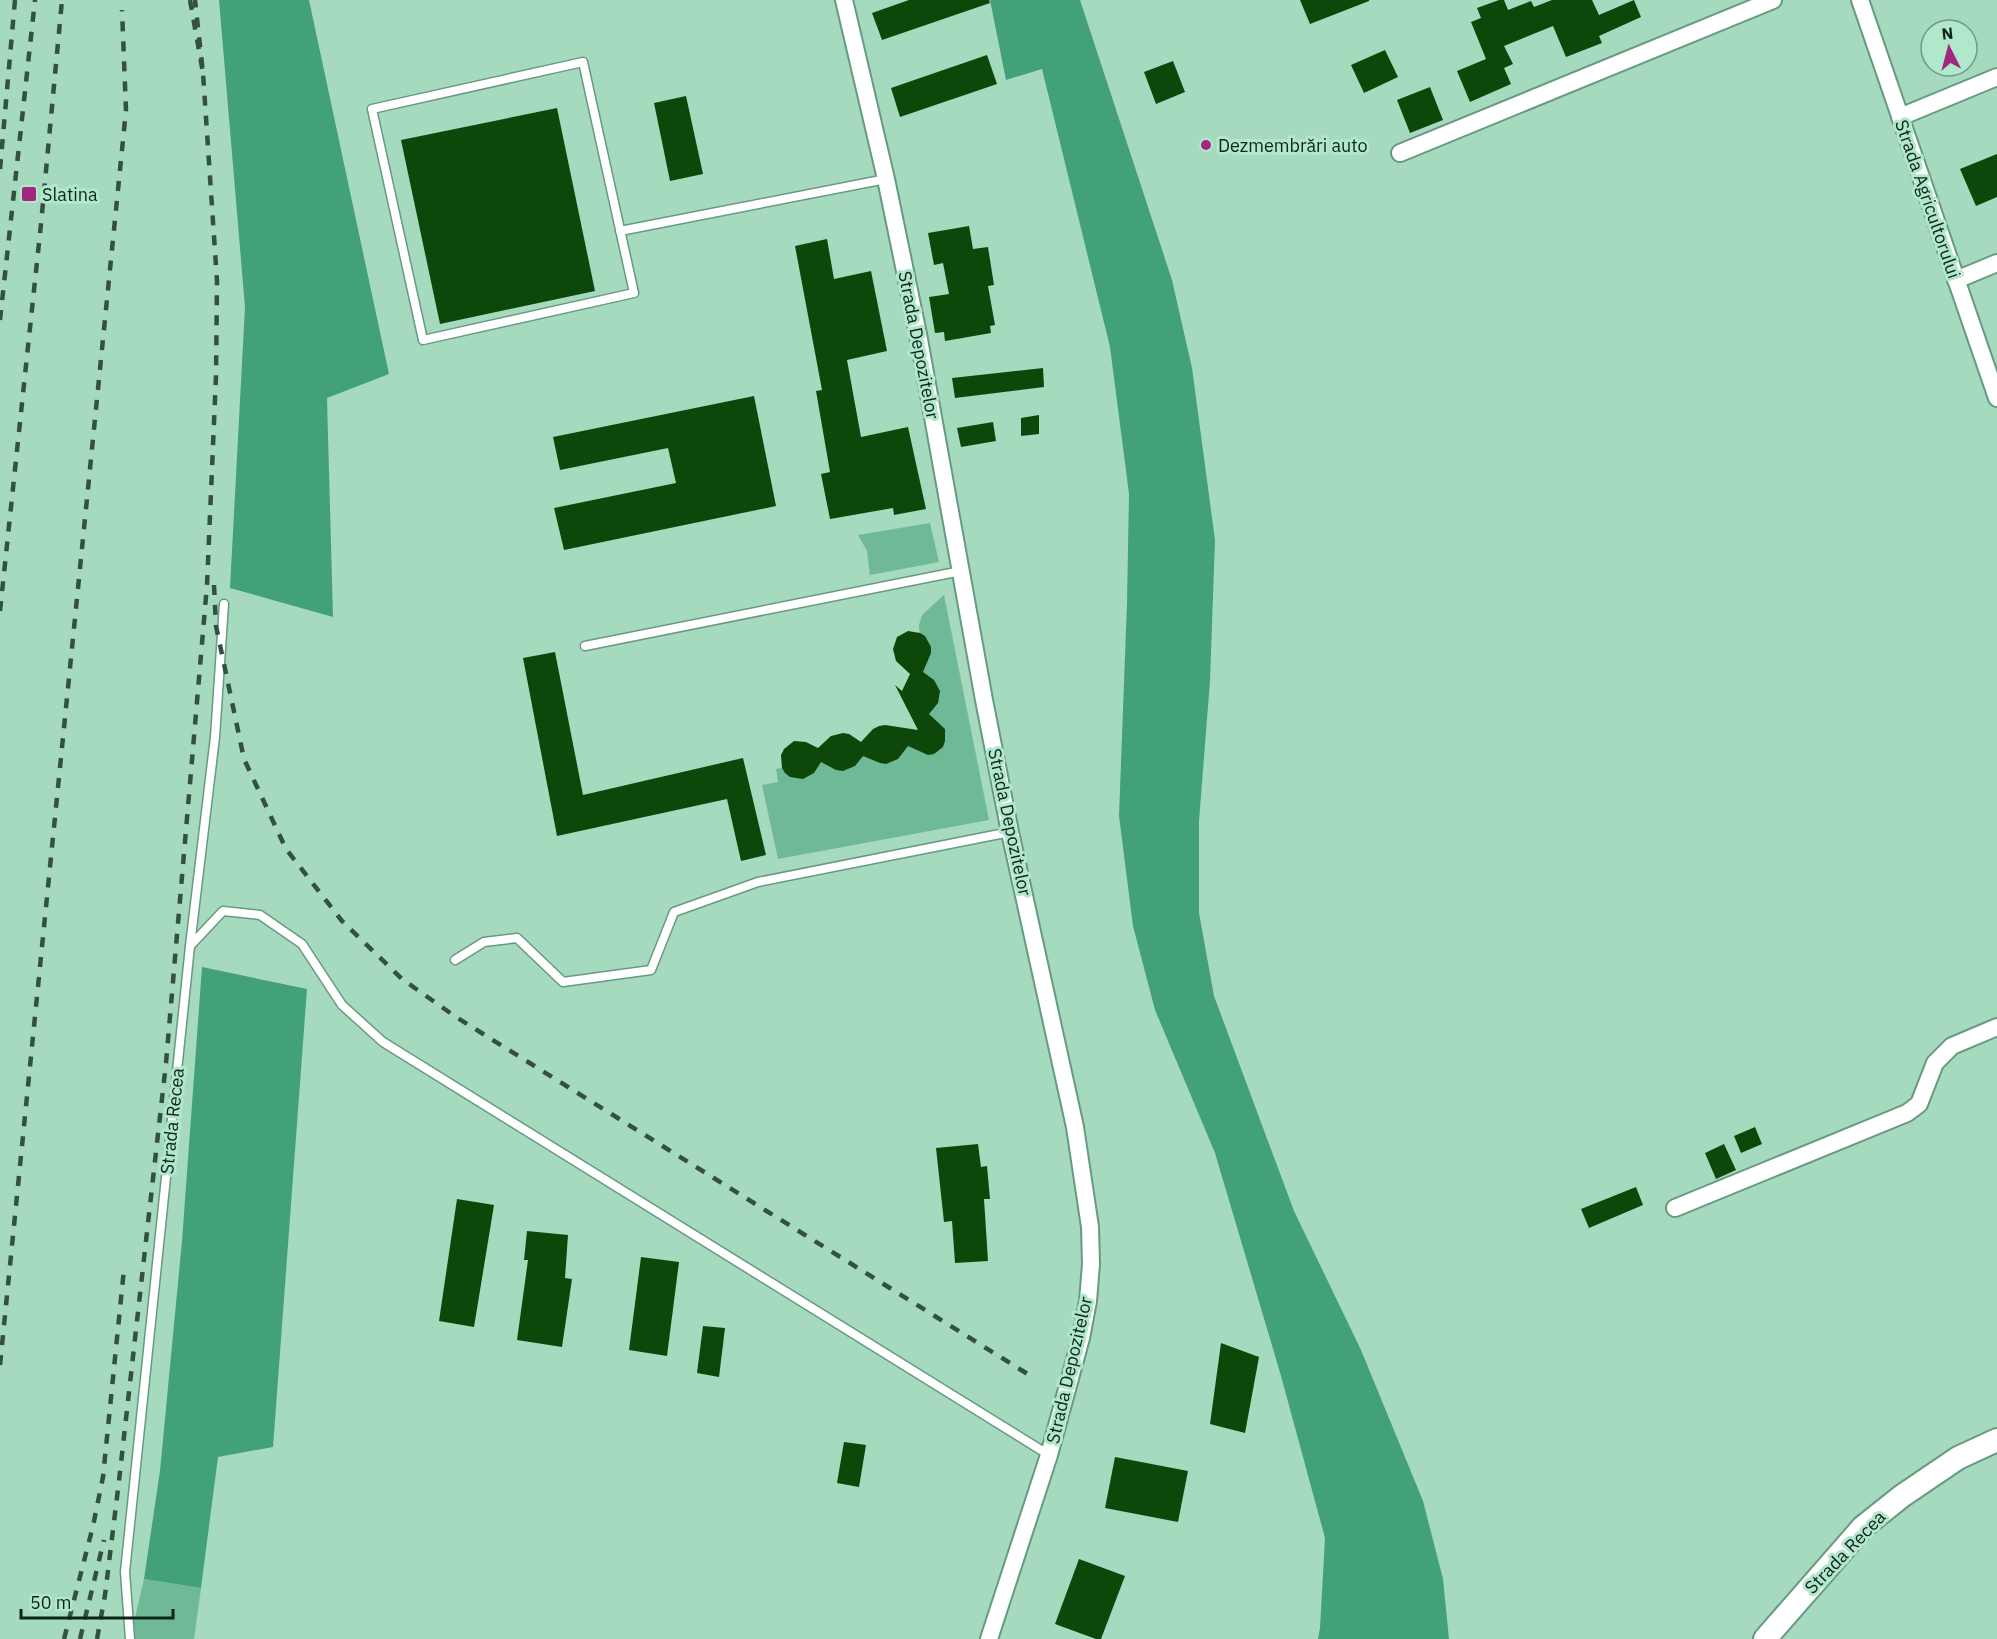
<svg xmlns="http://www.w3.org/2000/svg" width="1997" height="1639" font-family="'IBM Plex Sans',sans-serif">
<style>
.green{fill:#70b996}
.forest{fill:#43a178}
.building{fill:#0d480a}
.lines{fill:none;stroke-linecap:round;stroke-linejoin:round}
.lane-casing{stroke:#679a81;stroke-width:11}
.street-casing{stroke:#679a81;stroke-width:20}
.secondary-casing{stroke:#679a81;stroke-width:26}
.lane{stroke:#fff;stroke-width:8}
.street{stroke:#fff;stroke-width:16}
.secondary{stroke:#fff;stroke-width:22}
.rail{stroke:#335042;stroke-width:4.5;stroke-dasharray:10 10;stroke-linecap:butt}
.poi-dot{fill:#a2287e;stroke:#b1e7cb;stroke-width:2}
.labels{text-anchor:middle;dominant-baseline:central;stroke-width:6;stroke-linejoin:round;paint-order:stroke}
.poi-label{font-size:18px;fill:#0f241a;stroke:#b1e7cb;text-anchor:start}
.street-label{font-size:18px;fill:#0f241a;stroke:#b1e7cb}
</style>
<rect width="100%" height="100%" fill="#a5dabf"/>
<g class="green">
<polygon points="930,523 939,562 870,575 867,551 858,535"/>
<polygon points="944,595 989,820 778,859 762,785 778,782 776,769 926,736 919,625 922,615"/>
<polygon points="144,1579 201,1588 194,1639 130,1639"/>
</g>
<g class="forest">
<polygon points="219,0 309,0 389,374 327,398 333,617 230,588 245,307"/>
<polygon points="990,0 1080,0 1172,280 1192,368 1215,540 1210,681 1199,821 1199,913 1214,996 1294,1211 1361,1350 1423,1501 1443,1579 1449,1639 1318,1639 1320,1628 1325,1538 1281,1376 1215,1153 1155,1010 1133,926 1119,816 1127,603 1129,494 1110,347 1042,69 1006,80"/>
<polygon points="202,967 307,989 273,1447 218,1457 201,1588 144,1579 160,1471 182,1241"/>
</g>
<g class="building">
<polygon points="909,0 989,0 990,3 882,40 872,13"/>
<polygon points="1300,0 1369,0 1369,1 1310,24"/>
<polygon points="1499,0 1504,0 1508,10 1531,1 1534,7 1552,0 1592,0 1599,15 1634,0 1641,17 1599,36 1602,43 1566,57 1553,26 1504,46 1513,64 1504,68 1511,84 1470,102 1457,71 1486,59 1471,22 1481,18 1477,8"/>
<polygon points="1385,50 1398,77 1364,93 1351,65"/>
<polygon points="987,55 997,84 900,117 891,88"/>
<polygon points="1173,61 1185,92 1156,104 1144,72"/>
<polygon points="1430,87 1443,120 1410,133 1397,100"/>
<polygon points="686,96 703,174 670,181 654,103"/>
<polygon points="557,108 595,291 440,324 401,140"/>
<polygon points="1997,154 1997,197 1976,206 1960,169"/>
<polygon points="969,226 973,249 988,247 994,285 988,286 995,325 990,326 991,333 945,341 944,332 935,333 929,297 949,294 943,263 934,265 928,233"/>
<polygon points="827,239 834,279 871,271 887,351 847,360 861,437 908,427 926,509 894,515 893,508 830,519 821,474 830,472 816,391 822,390 795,246"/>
<polygon points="1043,368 1044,387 955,398 952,378"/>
<polygon points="754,396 776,506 564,550 554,508 676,483 668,448 560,470 553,437"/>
<polygon points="1039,415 1039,434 1021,436 1021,418"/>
<polygon points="993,422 996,441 961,447 957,428"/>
<polygon points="908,631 920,633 925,636 931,647 931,653 923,672 934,680 940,691 938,703 929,714 945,729 945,741 943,747 934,754 928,755 908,746 898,759 886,764 880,763 863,756 855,766 843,771 836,770 821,762 814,773 803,779 790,777 785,773 782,768 781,755 784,749 794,741 806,742 818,748 831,736 843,733 849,734 861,742 873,729 879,726 885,725 918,730 895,685 902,691 910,674 896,661 893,649 897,637"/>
<polygon points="555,652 583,795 743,758 766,855 741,861 727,799 557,836 523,658"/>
<polygon points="1755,1127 1762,1144 1741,1153 1734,1136"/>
<polygon points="978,1144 981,1167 987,1166 990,1199 984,1199 988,1261 955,1263 952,1221 944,1222 936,1148"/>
<polygon points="1724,1144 1736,1170 1716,1179 1705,1153"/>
<polygon points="1636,1187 1643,1205 1589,1228 1581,1209"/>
<polygon points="457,1199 494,1205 474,1327 439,1321"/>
<polygon points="527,1231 568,1235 565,1278 572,1279 562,1347 517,1340 528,1260 524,1260"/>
<polygon points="641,1257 679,1262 667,1356 629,1350"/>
<polygon points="703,1326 725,1328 719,1377 697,1373"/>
<polygon points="1221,1343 1259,1357 1245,1433 1210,1424"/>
<polygon points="844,1442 866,1445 859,1487 837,1483"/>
<polygon points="1115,1457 1188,1471 1178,1522 1105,1508"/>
<polygon points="1079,1559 1125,1576 1101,1639 1096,1639 1055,1624"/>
</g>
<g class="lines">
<g class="lane-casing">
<g id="lane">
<polygon points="583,62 634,293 423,340 372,109"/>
<polyline points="620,231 886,179"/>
<polyline points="585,646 961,571"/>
<polyline points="190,946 223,911 260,915 302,944 342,1005 383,1042 1049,1455"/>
<polyline points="455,960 484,942 517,938 563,982 651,970 674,912 758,882 1010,832"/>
<polyline points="130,1639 125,1572 190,946 215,737 224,604"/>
</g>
</g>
<g class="street-casing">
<g id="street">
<polyline points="844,0 886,179 918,334 984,700 1010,832 1075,1127 1090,1227 1091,1264 1088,1301 1081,1338 1049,1455 989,1639"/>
<polyline points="1860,0 1997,398"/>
<polyline points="1900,117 1997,77"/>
<polyline points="1400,153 1773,0"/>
<polyline points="1956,280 1997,263"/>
<polyline points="1675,1208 1907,1113 1919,1104 1935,1063 1952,1046 1997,1027"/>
</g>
</g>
<g class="secondary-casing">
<polyline id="secondary" points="1765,1639 1863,1527 1902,1496 1958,1458 1997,1440"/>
</g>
<use href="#lane" class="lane"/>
<use href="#street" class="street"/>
<use href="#secondary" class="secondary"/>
<g class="rail">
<polyline points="190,0 203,73 195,0"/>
<polyline points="0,169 15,0"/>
<polyline points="0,320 35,0"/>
<polyline points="214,585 216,626 244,759 286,849 342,921 402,979 456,1017 1034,1378"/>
<polyline points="0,611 41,224 62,0"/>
<polyline points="0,1365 126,110 122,10"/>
<polyline points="64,1639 93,1526 103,1477 124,1269"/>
<polyline points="80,1639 104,1540"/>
<polyline points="97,1639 105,1595 119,1481 166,1063 207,585 216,376 217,281 203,73"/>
</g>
</g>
<g class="poi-dot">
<circle cx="1206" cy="145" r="6"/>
<rect x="21" y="186" width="16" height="16" rx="3"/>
</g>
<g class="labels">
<g class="poi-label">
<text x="1218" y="145">Dezmembrări auto</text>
<text x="42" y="194">Slatina</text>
</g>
<g class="street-label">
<text transform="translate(1928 199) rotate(71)">Strada Agricultorului</text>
<text transform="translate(919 345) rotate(79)">Strada Depozitelor</text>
<text transform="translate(1010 822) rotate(78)">Strada Depozitelor</text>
<text transform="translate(172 1121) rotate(-84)">Strada Recea</text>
<text transform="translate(1069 1370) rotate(-77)">Strada Depozitelor</text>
<text transform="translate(1845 1552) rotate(-46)">Strada Recea</text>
</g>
</g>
<g transform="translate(1949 48) rotate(354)"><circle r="28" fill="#b1e7cb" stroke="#709984" stroke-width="1.5"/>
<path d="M0-4.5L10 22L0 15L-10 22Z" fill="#a2287e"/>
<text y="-9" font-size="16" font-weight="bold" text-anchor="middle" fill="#0f241a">N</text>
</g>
<path d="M21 1609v9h152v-9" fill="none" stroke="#0f241a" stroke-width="3"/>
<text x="30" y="1609" font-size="18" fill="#0f241a" stroke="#b1e7cb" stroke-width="4.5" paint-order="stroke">50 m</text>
</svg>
